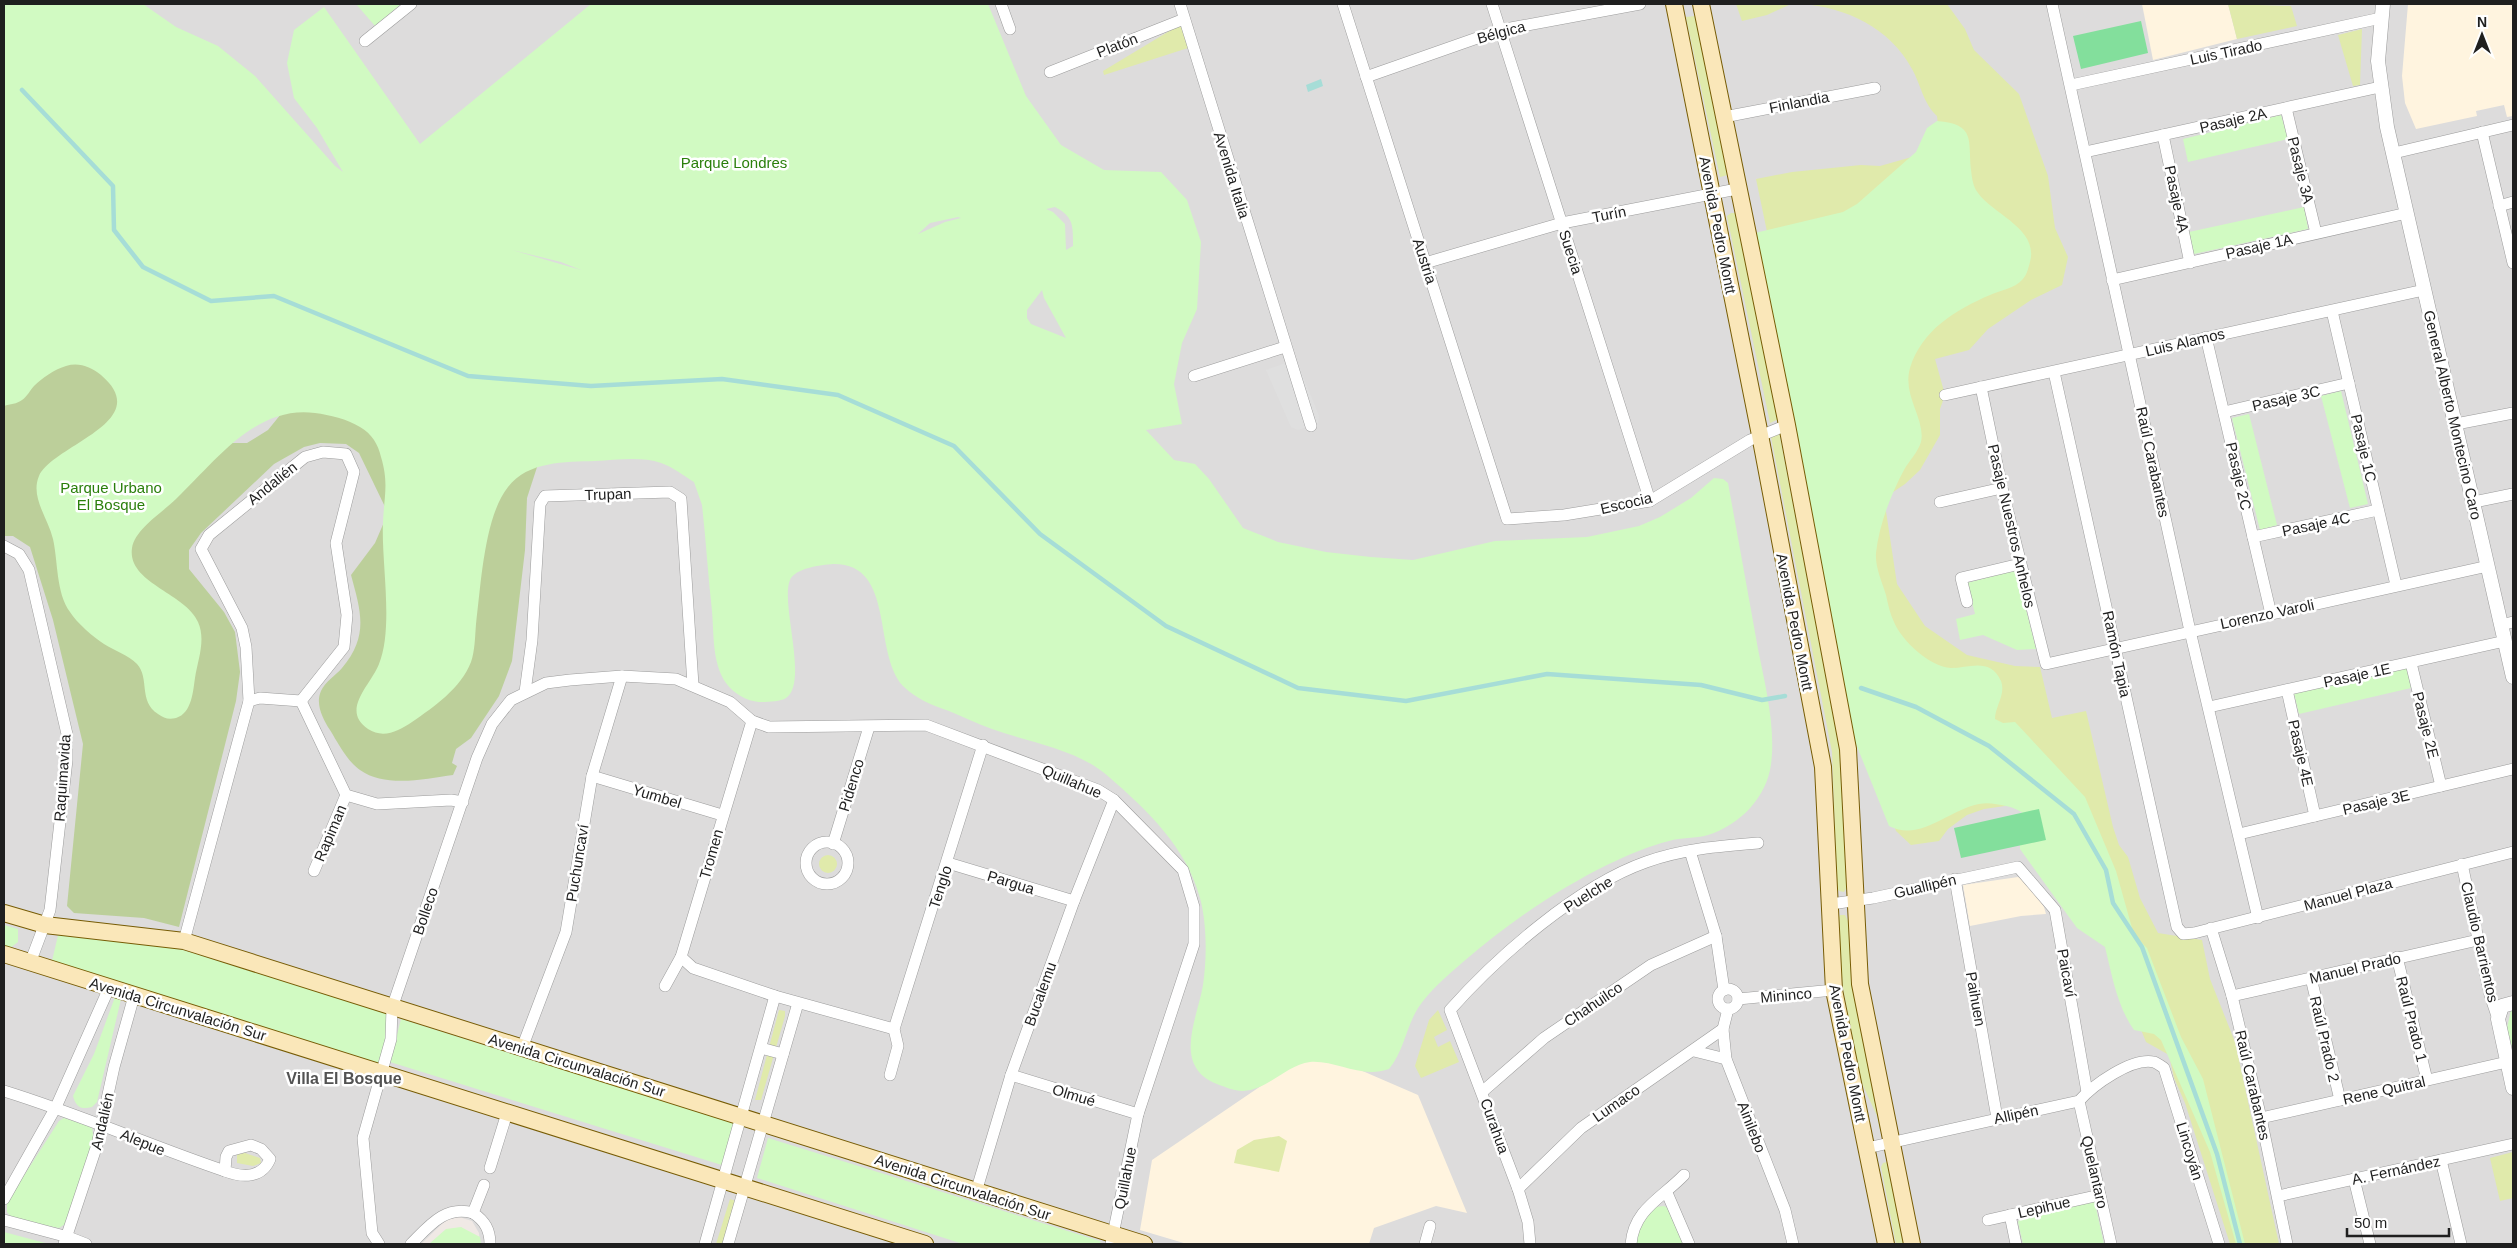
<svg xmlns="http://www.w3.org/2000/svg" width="2517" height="1248" font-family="Helvetica,sans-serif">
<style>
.residential{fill:#dddcdc}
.education{fill:#fff4df}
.grass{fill:#e0eaab}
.forest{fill:#bccf9a}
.park{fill:#d1fac2;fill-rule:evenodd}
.pitch{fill:#83df9c}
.parking{fill:#dfdfdf}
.water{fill:#a6ddd7}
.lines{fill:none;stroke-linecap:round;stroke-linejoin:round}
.stream{stroke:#a6ddd7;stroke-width:4.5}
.minor-casing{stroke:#9c9c9c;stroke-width:12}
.tertiary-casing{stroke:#9c9c9c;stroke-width:15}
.secondary-casing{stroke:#775c05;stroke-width:18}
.minor{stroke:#fff;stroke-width:11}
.tertiary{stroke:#fff;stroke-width:14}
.secondary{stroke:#fae7b9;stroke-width:16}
.labels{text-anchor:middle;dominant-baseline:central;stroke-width:5;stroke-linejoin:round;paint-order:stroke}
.street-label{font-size:15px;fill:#1f1f1f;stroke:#fff}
.park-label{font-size:15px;fill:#2a7f0b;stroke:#fff}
.neighbourhood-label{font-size:16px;font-weight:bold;fill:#525252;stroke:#fff}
</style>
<rect width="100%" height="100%" fill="#f0e9e5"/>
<polygon class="residential" points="4,4 2513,4 2513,1244 480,1244 479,1233 472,1221 459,1217 446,1220 421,1244 4,1244"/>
<g class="education">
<polygon points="2142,4 2228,4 2237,39 2153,60"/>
<polygon points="2408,4 2513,4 2513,116 2507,117 2504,105 2476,111 2477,116 2416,129 2405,103 2402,76"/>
<polygon points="2018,877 2028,883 2044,907 2046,914 2021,916 1970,926 1963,885"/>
<polygon points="1314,1050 1418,1095 1467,1213 1436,1206 1374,1228 1369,1244 1187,1244 1140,1230 1152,1160"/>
</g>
<g class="grass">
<polygon points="1736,4 1791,4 1767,15 1742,21"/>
<path d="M 1801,4 L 1947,4 L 1965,29 L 1974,50 L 2019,94 L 2048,176 L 2055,228 L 2068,257 L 2062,285 L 2031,300 L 1988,329 L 1969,350 L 1935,359 L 1945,395 L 1940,409 L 1940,435 L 1920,470 L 1905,484 L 1884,498 L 1897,584 L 1925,626 L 1967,655 L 2015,666 L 2040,667 L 2052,718 L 2086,711 L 2113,827 L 2119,845 L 2128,857 L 2140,898 L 2158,933 L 2202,940 L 2210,979 L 2235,1042 L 2279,1244 L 2230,1244 L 2185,1103 L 2174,1078 L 2169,1055 L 2146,1042 L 2058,825 L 2012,805 L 1984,809 L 1967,815 L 1948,829 L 1939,841 L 1911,845 L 1896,831 L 1887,806 L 1756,179 L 1792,172 L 1861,165 L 1880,166 L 1933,151 L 1940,142 L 1937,116 C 1923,103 1921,85 1912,69 C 1890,28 1846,7 1801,4 Z"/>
<polygon points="2228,4 2291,6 2297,26 2237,39"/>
<polygon points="1695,16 1728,175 1720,177 1686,17"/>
<polygon points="1181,24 1188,48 1104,75 1103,71"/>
<polygon points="2362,29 2360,85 2353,86 2338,35"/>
<polygon points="1731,213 1737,213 1779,419 1770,423 1727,216"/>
<polygon points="1779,432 1845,774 1847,887 1844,892 1839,891 1837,887 1832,752 1771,437"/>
<circle cx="828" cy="864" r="9"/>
<polygon points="1840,915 1845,915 1848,921 1852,986 1883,1130 1880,1131 1877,1116 1861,1081 1843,988 1837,922"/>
<polygon points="779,1010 785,1011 785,1016 761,1100 755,1100"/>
<polygon points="1438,1010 1447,1030 1434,1037 1438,1047 1450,1041 1459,1062 1421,1078 1415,1066 1429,1020"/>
<polygon points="1279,1136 1287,1141 1279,1172 1234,1163 1237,1150 1254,1140"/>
<polygon points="2513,1152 2513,1198 2500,1201 2490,1158"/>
<polygon points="245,1153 260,1158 261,1163 253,1166 237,1163 237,1154"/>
<polygon points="1887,1162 1890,1165 1906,1244 1896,1244 1881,1167 1883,1163"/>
<polygon points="730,1199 738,1202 724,1244 716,1244"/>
</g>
<path class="forest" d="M 4,325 L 69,351 L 198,443 L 247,443 L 268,430 L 285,409 L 327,394 L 492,483 L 539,461 L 527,498 L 525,550 L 512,661 L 499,696 L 471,738 L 456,749 L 452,763 L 457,766 L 453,775 C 425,779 385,788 360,770 C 347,761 338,743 330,730 C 323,719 315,704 321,691 C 325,682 336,675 342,668 C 369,636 361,612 351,575 L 375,543 L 388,513 L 359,453 L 346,444 L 320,443 L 304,447 L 274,464 L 201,533 L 189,550 L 189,569 L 224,612 L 235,632 L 240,672 L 236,701 L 179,927 L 144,918 L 74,913 L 67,906 L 83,744 L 53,620 L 30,547 L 13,536 L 4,536 Z"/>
<g class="park">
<path d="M 4,4 L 143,4 L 176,27 L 218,46 L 255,76 L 335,166 L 343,172 L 317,128 L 294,98 L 287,63 L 294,30 L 324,7 L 420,144 L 591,4 L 988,4 L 1026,96 L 1061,145 L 1104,170 L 1161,172 L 1187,200 L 1201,242 L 1197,309 L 1182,343 L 1174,384 L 1182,424 L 1146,430 L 1174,460 L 1195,464 L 1209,479 L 1243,528 L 1278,542 L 1326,552 L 1371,557 L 1413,560 L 1495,541 L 1587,537 L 1639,526 L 1660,517 L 1691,498 L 1714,478 L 1723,479 L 1728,483 C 1738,538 1748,593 1758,649 C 1765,684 1776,728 1771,764 C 1767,797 1740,825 1708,835 C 1695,839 1681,837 1669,841 C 1649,846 1628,855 1609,864 C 1556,890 1507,924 1463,962 C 1447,976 1430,990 1418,1008 C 1406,1027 1404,1051 1389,1069 C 1361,1079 1336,1060 1310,1062 C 1286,1065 1268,1090 1243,1091 C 1234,1091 1225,1087 1217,1084 C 1172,1066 1197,1020 1203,985 C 1207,958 1207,924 1200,898 C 1186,847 1148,811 1109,777 C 1078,749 1031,743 992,729 C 978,724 964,717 949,711 C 932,705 916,699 903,686 C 872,652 896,563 833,564 C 821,565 795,568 790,580 C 780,604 809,682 786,698 C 780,702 766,702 759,702 C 747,701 734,694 726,683 C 712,663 714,634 712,611 C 708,576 706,540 702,505 L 694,482 C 684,476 673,467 661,463 C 642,456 615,460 595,461 C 565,462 528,461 508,487 C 484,517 481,586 476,624 C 475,636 475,651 471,662 C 461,688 434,707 412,722 C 399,731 383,739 368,729 C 340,710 371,685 379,664 C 394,627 381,562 383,522 C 384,497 389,483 381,457 C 378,444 372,434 360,427 C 347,419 330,415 315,413 C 255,405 215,462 176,499 C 163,512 135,529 132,548 C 127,583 186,593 198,622 C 206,640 198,659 195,678 C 193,691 192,713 176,718 C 168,720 164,718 158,714 C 138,701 150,678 137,664 C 128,655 115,651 104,644 C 93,637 77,623 70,612 C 56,593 58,561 53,539 C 48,518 30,497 39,476 C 54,444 156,422 101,375 C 91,367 79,362 66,366 C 55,369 42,378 34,386 C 30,390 27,397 22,400 C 17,404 10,404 4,406 ZM 1055,207 C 1074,217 1073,226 1073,246 L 1066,250 L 1065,224 L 1053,212 L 1046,209 ZM 958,217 L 961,218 L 945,222 L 918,234 L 930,223 ZM 512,250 L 561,262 L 581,270 ZM 1042,290 L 1044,298 L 1066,338 L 1031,324 L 1027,318 L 1027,310 Z"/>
<polygon points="356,4 401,4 375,26"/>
<polygon points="2281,115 2288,139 2188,162 2183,139"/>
<path d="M 1937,121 C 1976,124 1968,140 1971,170 C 1972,178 1973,187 1978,193 C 1994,215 2039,229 2030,262 C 2028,269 2027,275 2022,280 C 2015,288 1999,291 1990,295 C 1955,310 1922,330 1910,368 C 1902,396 1926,419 1921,442 C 1918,452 1909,461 1904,470 C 1891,494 1879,525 1876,553 C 1875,567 1882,582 1886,595 C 1888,604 1890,614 1894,622 C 1902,641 1930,667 1951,668 C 1969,668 1990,657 2001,681 C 2006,695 1995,706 1995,719 L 2003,723 L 2015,722 L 2085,797 L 2116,871 L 2134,935 L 2147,948 L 2181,1037 L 2203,1079 L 2245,1244 L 2236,1244 L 2210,1152 L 2161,1040 L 2154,1034 L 2134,1030 C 2117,1006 2112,975 2105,947 L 2077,928 L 2020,849 L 2020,841 L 2029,819 C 2022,811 2015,808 2006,806 C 1997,804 1988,802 1979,804 C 1948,810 1921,842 1889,826 L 1846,719 L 1749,236 L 1759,232 L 1843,212 L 1857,204 L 1916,152 L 1927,128 Z"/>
<polygon points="2304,207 2308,229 2194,254 2189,232"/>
<polygon points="2341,391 2368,504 2350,508 2321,396"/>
<polygon points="2249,414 2277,525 2260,530 2232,418"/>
<polygon points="2016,570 2036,649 2017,650 1983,635 1960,640 1956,619 1975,614 1967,583"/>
<polygon points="2407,667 2411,688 2299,714 2294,693"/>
<polygon points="4,925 18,929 18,942 10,948 4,946"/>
<polygon points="59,931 180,949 389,1014 388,1038 379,1063 52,961"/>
<path d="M 115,997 L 121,999 L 97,1102 L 92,1107 C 81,1110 76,1107 73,1096 L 94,1054 Z"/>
<polygon points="2511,1010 2513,1010 2513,1051 2507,1028"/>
<polygon points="401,1019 736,1124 725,1166 390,1062"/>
<polygon points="64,1118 92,1127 94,1141 68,1222 59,1228 13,1219 7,1212 7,1202 59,1121"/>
<polygon points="768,1138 1100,1241 1101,1244 963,1244 757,1178"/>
<polygon points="2094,1199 2104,1244 2023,1244 2018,1222 2021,1217"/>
<polygon points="1664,1206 1671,1210 1684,1244 1636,1244 1638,1229 1655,1207"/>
<polygon points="461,1227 480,1237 481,1244 429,1244 446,1229"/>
<polygon points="4,1232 49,1244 4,1244"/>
</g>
<g class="pitch">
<polygon points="2141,21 2148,53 2081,69 2073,36"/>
<polygon points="2039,809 2046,840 1961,858 1954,828"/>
</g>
<polygon class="parking" points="1296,359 1319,416 1318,423 1298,430 1291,427 1266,370"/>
<polygon class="water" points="1321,79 1323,86 1308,92 1306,85"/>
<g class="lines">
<g class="stream">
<polyline points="22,90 113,186 114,230 143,267 211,301 274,296 468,376 591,386 722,379 838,395 954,446 1040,534 1166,626 1298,688 1406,701 1547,674 1701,685 1762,700 1785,696"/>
<polyline points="1861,688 1916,707 1989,746 2074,814 2106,870 2113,903 2142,947 2217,1154 2240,1244"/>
</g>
<g class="minor-casing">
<g id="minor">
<polyline points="1001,4 1010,29"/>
<polyline points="1180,4 1311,426"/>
<polyline points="1343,4 1507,519 1564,515 1650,501 1750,440 1787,425"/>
<polyline points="1492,4 1650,501"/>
<polyline points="2052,4 2190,631 2258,918"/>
<polyline points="365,41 411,4"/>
<polyline points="1050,72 1184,19"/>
<polyline points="1366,77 1500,30 1640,4"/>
<polyline points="2071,85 2381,18"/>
<polyline points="2286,108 2316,233"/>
<polyline points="1724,117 1875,88"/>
<polyline points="2482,132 2513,263"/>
<polyline points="2163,135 2190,263"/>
<polyline points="2085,152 2380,87"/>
<polyline points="2394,153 2513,125"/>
<polyline points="2499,206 2513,202"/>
<polyline points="1425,263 1562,223 1737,189"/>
<polyline points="2112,280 2407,213"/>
<polyline points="2332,311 2396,585"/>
<polyline points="2206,337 2271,614"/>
<polyline points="2054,372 2177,927 2183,934 2194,933 2513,852"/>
<polyline points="1194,376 1285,347"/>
<polyline points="1981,387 2002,488 2046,664 2488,566"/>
<polyline points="1945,395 2424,290"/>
<polyline points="2224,412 2349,383"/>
<polyline points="2456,424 2513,413"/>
<polyline points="1940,502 2002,488"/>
<polyline points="2474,502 2513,494"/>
<polyline points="2253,537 2378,510"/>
<polyline points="4,546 19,554 29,570 67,734 67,760 50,910 30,963"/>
<polyline points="1967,602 1961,578 2020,564"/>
<polyline points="2501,625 2513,622"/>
<polyline points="2411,663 2441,786"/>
<polyline points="2287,690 2315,816"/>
<polyline points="525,692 532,640 540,504 545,496 670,492 681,499 693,685"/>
<polyline points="249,701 260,698 301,701"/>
<polyline points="301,701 346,795 377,804 451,800 463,802"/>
<polyline points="2209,707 2505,641"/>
<polyline points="592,776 722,815"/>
<polyline points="2239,834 2513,769"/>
<circle cx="827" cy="863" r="21"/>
<polyline points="833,844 869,727"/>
<polyline points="1690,851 1716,936 1724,990"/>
<polyline points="948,863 1074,901"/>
<polyline points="2462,864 2490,995 2498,1019"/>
<polyline points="314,871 346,795"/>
<polyline points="1955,879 1997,1118"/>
<polyline points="1831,904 1873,898 2018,867 2055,910 2087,1092"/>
<polyline points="2211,928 2232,996 2261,1118 2287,1244"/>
<polyline points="184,941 249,701 246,647 242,628 201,549 209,535 305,457 323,452 346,454 354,472 336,543 347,615 344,647 301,701"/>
<polyline points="681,957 693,968 775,996 894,1029"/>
<polyline points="2397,957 2427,1080"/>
<polyline points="2311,978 2340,1100"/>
<polyline points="665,986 681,957 752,721"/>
<circle cx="1728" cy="999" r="10"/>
<polyline points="2232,996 2478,940"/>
<polyline points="1738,999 1834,990"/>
<polyline points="1728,1009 1723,1029 1726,1059 1785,1210 1793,1244"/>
<polyline points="522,1048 566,932 592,776 622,676"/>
<polyline points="761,1048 783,1054"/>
<polyline points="1694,1051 1726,1059"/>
<polyline points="890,1075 898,1046 894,1029 983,745"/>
<polyline points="1011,1075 1138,1114"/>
<path d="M 4,1091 C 79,1114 151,1146 225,1171"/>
<polyline points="1482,1092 1544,1038 1651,965 1716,936"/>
<polyline points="2079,1101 2111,1244"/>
<polyline points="2261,1118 2507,1062"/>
<path d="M 251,1145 L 261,1149 L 270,1159 C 262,1178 243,1178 225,1171 L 226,1157 L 229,1151 Z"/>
<path d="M 1867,1148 L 2079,1101 C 2093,1085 2132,1057 2154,1062 C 2157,1063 2161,1066 2164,1068 L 2219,1244"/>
<polyline points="2441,1160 2461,1244"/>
<polyline points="490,1168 507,1113"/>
<polyline points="2354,1179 2370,1244"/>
<path d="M 484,1185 L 473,1213 C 485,1221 490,1230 490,1244"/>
<polyline points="1518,1189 1581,1128 1723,1029"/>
<polyline points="976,1192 1011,1075 1074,901 1114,800"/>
<polyline points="1667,1193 1689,1244"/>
<polyline points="2278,1196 2513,1144"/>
<polyline points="4,1199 56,1107 109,988"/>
<polyline points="2010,1215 2016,1244"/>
<polyline points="4,1220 68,1237 86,1244"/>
<polyline points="1988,1220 2100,1195"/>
<polyline points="64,1244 97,1145 114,1067 134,996"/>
<polyline points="379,1244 372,1233 363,1138 391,1039 392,1008 477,758 492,724 511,700 546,683 570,680 622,676 676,679 730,702 752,721 769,727 926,725 1098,790 1114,800 1183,870 1194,907 1194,944 1138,1114 1111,1244"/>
<path d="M 411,1244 C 429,1226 445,1205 473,1213"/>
<polyline points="705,1244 775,996"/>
<polyline points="728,1244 798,1003"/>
<polyline points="1425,1244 1430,1226"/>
<path d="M 1530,1244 L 1528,1222 L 1518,1189 L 1450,1010 C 1498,956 1578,886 1646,862 C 1682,849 1720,846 1758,843"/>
<path d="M 1631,1244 C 1634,1209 1662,1198 1684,1175"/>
</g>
</g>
<g class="tertiary-casing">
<g id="tertiary">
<polyline points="2383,4 2378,61 2387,127 2513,677"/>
<polyline points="2513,1003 2502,1006 2498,1019 2513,1088"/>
</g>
</g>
<g class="secondary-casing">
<g id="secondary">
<polyline points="1674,4 1760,435 1823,767 1834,990 1886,1244"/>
<polyline points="1701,4 1787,425 1848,749 1860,984 1912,1244"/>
<polyline points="4,913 45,925 184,941 1144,1244"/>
<polyline points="4,954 925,1244"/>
</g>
</g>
<use href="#minor" class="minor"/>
<use href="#tertiary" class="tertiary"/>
<use href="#secondary" class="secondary"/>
</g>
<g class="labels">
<g class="street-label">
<text transform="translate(1501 32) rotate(-15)">Bélgica</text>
<text transform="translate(1117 45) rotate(-21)">Platón</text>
<text transform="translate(2226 52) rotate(-12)">Luis Tirado</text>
<text transform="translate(1799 102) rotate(-11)">Finlandia</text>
<text transform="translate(2233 120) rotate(-13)">Pasaje 2A</text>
<text transform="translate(2301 170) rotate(76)">Pasaje 3A</text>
<text transform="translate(1232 175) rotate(73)">Avenida Italia</text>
<text transform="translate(2177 199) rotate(78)">Pasaje 4A</text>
<text transform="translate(1609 214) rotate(-11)">Turín</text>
<text transform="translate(1718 225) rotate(79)">Avenida Pedro Montt</text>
<text transform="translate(2259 246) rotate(-13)">Pasaje 1A</text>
<text transform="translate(1571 252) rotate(72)">Suecia</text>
<text transform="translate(1425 261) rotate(72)">Austria</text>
<text transform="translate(2185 342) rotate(-13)">Luis Alamos</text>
<text transform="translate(2286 398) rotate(-13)">Pasaje 3C</text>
<text transform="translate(2453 415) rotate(77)">General Alberto Montecino Caro</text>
<text transform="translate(2364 448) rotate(77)">Pasaje 1C</text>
<text transform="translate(2153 462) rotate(78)">Raúl Carabantes</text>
<text transform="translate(2239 476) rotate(77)">Pasaje 2C</text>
<text transform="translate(272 483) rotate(-39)">Andalién</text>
<text transform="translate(608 494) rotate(-2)">Trupan</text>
<text transform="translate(1626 503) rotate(-13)">Escocia</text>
<text transform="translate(2316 524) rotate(-12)">Pasaje 4C</text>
<text transform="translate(2012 526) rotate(77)">Pasaje Nuestros Anhelos</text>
<text transform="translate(2267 614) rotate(-12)">Lorenzo Varoli</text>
<text transform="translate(1795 622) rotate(79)">Avenida Pedro Montt</text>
<text transform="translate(2117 654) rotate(78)">Ramón Tapia</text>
<text transform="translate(2357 675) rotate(-12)">Pasaje 1E</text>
<text transform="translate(2426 725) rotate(76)">Pasaje 2E</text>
<text transform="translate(2301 753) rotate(77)">Pasaje 4E</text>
<text transform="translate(62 778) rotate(-86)">Raquimavida</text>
<text transform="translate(1072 781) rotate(23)">Quillahue</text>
<text transform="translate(851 785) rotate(-73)">Pidenco</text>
<text transform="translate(657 796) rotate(17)">Yumbel</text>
<text transform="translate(2376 802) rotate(-13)">Pasaje 3E</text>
<text transform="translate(330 833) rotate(-67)">Rapiman</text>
<text transform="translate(711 854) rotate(-74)">Tromen</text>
<text transform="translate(577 863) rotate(-81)">Puchuncaví</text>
<text transform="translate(1011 882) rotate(17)">Pargua</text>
<text transform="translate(1925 886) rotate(-13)">Guallipén</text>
<text transform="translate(940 887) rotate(-72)">Tenglo</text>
<text transform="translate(1588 894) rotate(-32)">Puelche</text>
<text transform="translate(2348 894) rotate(-15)">Manuel Plaza</text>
<text transform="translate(425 911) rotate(-71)">Bolleco</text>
<text transform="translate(2480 942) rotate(77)">Claudio Barrientos</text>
<text transform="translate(2355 968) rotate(-13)">Manuel Prado</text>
<text transform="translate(2067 973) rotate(80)">Paicaví</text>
<text transform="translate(1040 994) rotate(-70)">Bucalemu</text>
<text transform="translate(1786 995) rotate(-5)">Mininco</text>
<text transform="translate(1976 999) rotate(80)">Paihuen</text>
<text transform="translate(1593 1004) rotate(-34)">Chahuilco</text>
<text transform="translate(178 1009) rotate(17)">Avenida Circunvalación Sur</text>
<text transform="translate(2412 1019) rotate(76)">Raúl Prado 1</text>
<text transform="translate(2325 1039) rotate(77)">Raúl Prado 2</text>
<text transform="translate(1848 1053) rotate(79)">Avenida Pedro Montt</text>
<text transform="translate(577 1065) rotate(17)">Avenida Circunvalación Sur</text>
<text transform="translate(2253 1085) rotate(77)">Raúl Carabantes</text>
<text transform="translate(2384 1090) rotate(-13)">Rene Quitral</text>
<text transform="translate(1074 1095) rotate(17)">Olmué</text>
<text transform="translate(1616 1103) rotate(-35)">Lumaco</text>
<text transform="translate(2016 1114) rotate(-12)">Allipén</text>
<text transform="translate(102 1121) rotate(-77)">Andalién</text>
<text transform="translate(1495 1126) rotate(70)">Curahua</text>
<text transform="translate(1752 1127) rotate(69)">Ainilebo</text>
<text transform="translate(143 1142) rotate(22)">Alepue</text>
<text transform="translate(2190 1151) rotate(73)">Lincoyán</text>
<text transform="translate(2396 1170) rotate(-12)">A. Fernández</text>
<text transform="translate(2095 1172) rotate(77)">Quelantaro</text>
<text transform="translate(1125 1178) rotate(-79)">Quillahue</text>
<text transform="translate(963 1187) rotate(18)">Avenida Circunvalación Sur</text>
<text transform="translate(2044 1207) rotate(-13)">Lepihue</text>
</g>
<g class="park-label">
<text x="734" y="162">Parque Londres</text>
<text x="111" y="487">Parque Urbano<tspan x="111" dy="17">El Bosque</tspan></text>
</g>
<g class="neighbourhood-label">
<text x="344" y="1078">Villa El Bosque</text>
</g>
</g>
<rect width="2517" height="1248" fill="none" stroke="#1f1f1f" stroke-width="10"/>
<g transform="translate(2482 35)" stroke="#ffffff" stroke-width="4" paint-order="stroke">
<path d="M0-4L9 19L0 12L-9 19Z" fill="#1f1f1f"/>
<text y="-8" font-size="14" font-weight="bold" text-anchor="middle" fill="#1f1f1f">N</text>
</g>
<path d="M2347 1228v8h102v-8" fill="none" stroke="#1f1f1f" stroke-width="2.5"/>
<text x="2354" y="1228" font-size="15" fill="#1f1f1f" stroke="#ffffff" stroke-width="4" paint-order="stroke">50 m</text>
</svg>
